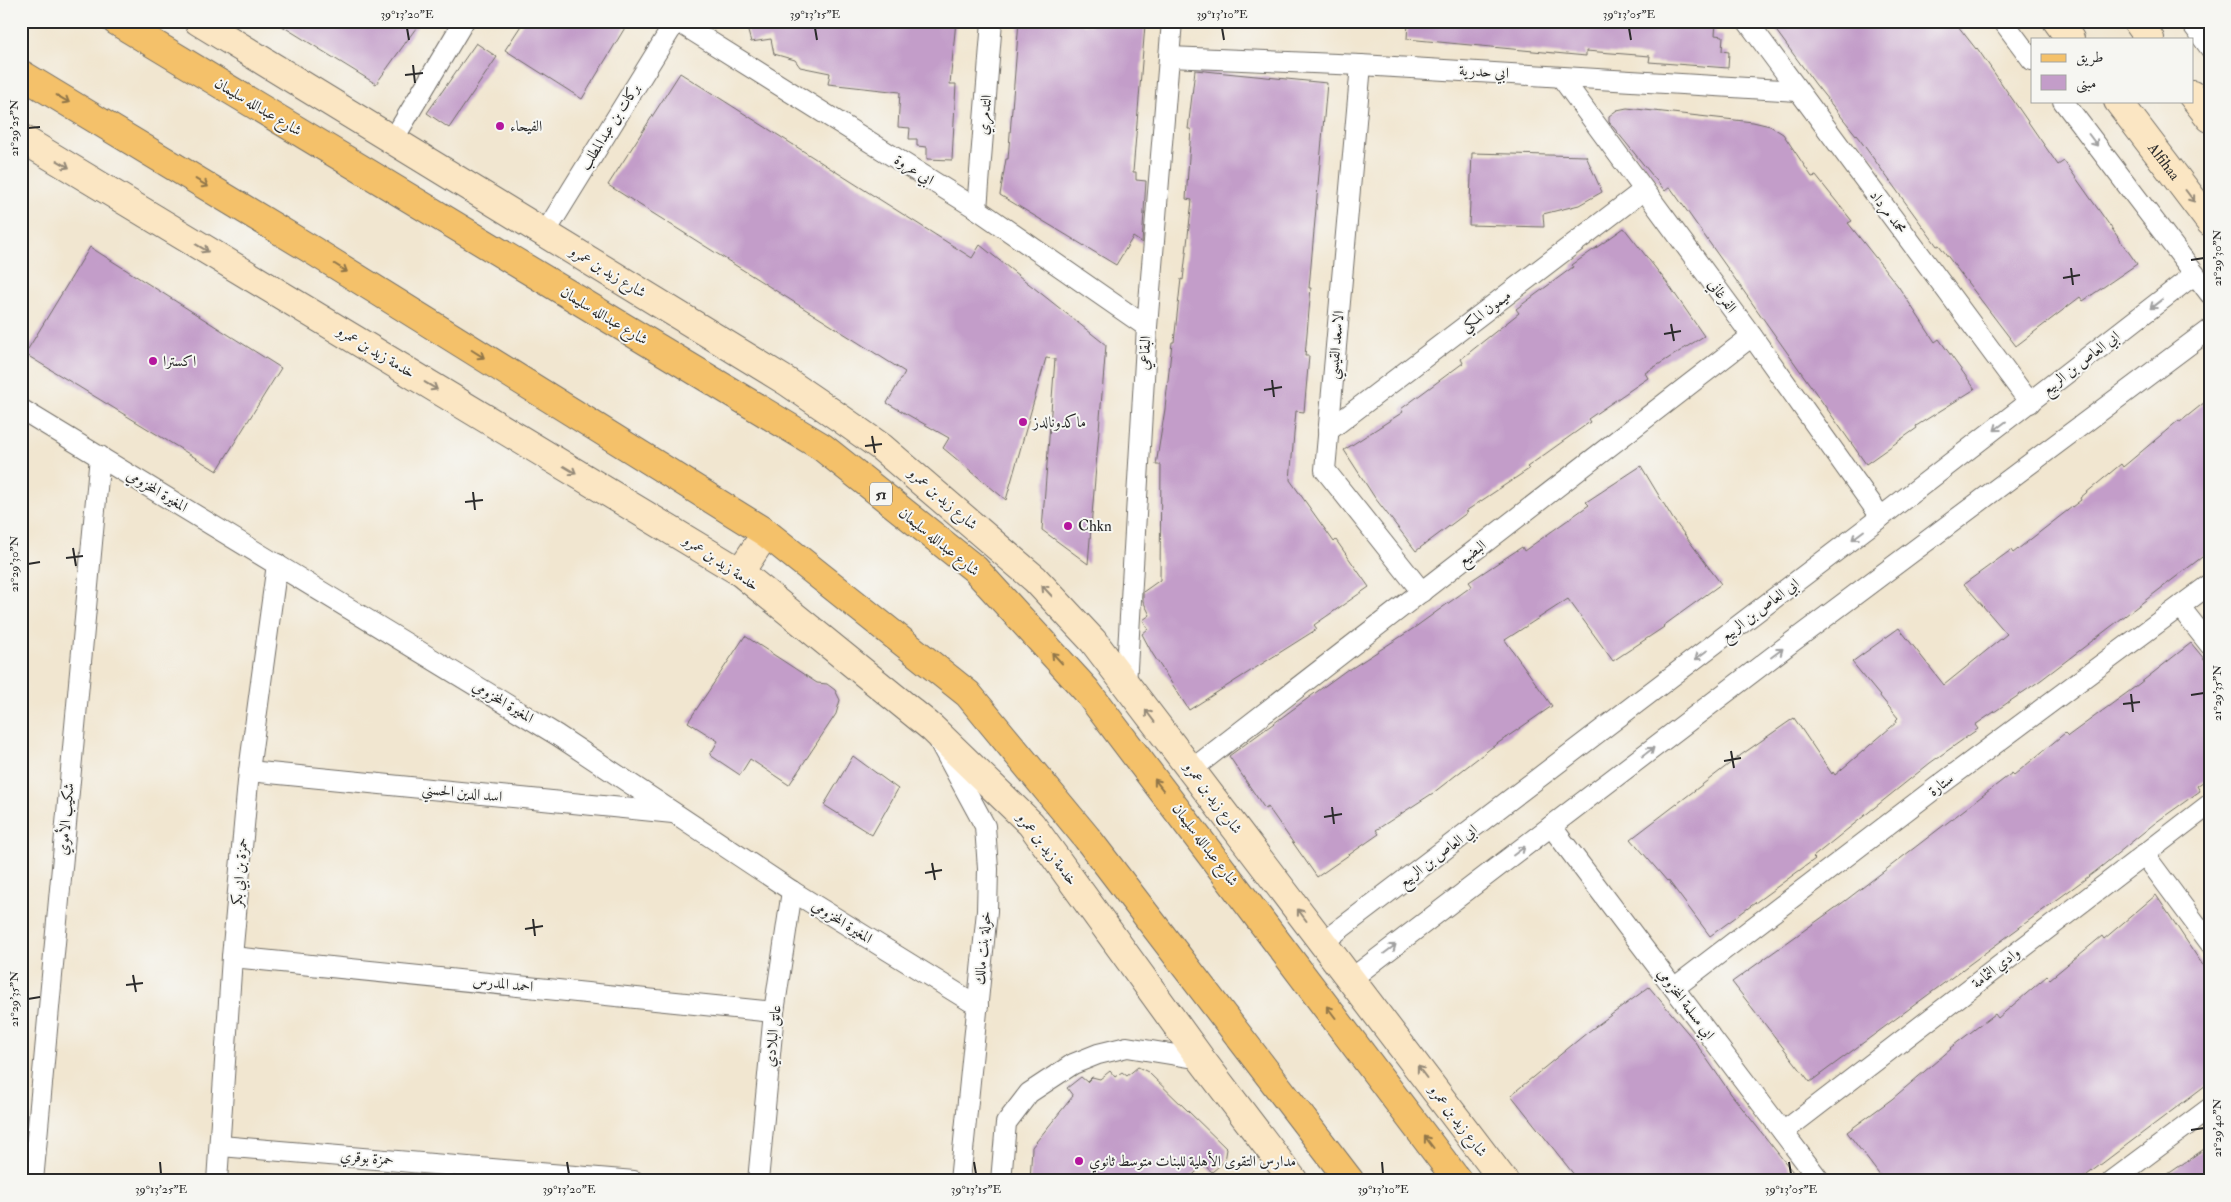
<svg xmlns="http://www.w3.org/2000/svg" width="2231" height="1202" font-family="'IM FELL Double Pica',Amiri,serif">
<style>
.building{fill:#c39dc9}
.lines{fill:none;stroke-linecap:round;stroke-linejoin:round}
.street-casing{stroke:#706c65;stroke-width:22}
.secondary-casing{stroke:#706c65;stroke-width:30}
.primary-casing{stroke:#706c65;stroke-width:30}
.street{stroke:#fff;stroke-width:20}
.secondary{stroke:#fbe6c3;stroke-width:28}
.primary{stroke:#f4c16a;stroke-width:28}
.oneway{stroke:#90764a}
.oneway2{stroke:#a0a0a0}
.oneway3{stroke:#938877}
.ticks{fill:none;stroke:#2b2b2b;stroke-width:2}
.poi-dot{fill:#b5179e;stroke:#f6f6f2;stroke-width:2}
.labels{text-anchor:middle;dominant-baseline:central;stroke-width:4;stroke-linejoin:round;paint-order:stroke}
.shield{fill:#f6f6f2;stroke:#686867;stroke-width:1}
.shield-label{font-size:14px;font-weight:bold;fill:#2b2b2b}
.street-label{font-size:15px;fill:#2b2b2b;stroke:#f6f6f2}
.poi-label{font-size:15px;fill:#2b2b2b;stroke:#f6f6f2;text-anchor:start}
.neatline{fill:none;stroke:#2b2b2b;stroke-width:2}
.ticks-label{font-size:12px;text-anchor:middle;fill:#2b2b2b}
</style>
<rect width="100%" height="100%" fill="#f6f6f2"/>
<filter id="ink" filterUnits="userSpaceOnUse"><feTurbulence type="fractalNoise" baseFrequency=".02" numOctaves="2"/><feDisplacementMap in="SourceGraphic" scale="10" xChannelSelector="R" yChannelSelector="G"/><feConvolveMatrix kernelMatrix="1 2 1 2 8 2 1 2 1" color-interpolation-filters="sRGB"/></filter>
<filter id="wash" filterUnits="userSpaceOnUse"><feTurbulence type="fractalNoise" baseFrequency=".0096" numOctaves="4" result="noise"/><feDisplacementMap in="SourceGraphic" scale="20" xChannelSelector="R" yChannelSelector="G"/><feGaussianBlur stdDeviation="1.12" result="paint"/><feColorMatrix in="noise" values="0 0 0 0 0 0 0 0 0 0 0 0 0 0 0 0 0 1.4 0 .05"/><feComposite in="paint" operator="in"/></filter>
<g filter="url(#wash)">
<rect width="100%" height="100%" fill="#f1e6d0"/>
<g id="blocks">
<g class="building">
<polygon points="274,21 421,21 376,84"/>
<polygon points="524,21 629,21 582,99 505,50"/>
<polygon points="745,21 956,21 950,84 956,84 952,160 927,159 927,147 917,146 917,139 909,139 910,128 898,127 900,92 828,84 830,73 800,67 795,60 774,54 771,39 751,42"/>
<polygon points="1019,21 1059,21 1091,25 1092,21 1099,21 1145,25 1133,172 1136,172 1136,180 1146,181 1142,243 1133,237 1116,265 1000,195 1006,159 1008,159"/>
<polygon points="1408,21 1708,21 1716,23 1715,35 1723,36 1722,51 1729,52 1728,68 1649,62 1650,56 1586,51 1586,56 1407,39"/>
<polygon points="1769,21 1954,21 1976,49 1977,48 2058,165 2064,161 2137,264 2083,301 2080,297 2016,346 1939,245 1937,246 1860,140 1816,85"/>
<polygon points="476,43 497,57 449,128 427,113"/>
<polygon points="1195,70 1327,83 1309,288 1311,288 1305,356 1309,356 1304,412 1296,411 1290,480 1334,542 1336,540 1369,587 1314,625 1317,629 1189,710 1152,653 1142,634 1148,629 1143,620 1150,615 1143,601 1143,592 1160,580 1161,465 1156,465 1165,409 1172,342 1174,342 1181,279 1183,280 1192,200 1186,199 1191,129 1188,129"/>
<polygon points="680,73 972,258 980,245 1106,345 1088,564 1042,530 1055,359 1046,358 1006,500 943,448 949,438 887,403 905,372 608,185"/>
<polygon points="1627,108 1753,122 1770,126 1783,134 1812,177 1816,176 1852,221 1848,223 1898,286 1935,342 1939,339 1975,389 1916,426 1917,428 1866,464 1670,187 1665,191 1609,122 1609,116 1617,110"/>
<polygon points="1472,153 1586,156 1602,192 1579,205 1543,214 1544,227 1469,225"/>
<polygon points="1624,228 1668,284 1704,336 1645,373 1648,378 1588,419 1590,422 1527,467 1529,469 1466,511 1468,512 1416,551 1375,498 1344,450 1403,412 1401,409 1463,363 1461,359 1519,313 1516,309 1573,267 1572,265"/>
<polygon points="90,247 281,368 217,471 25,354"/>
<polygon points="2210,398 2210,551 2041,680 1975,725 1978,729 1930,763 1813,857 1815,859 1710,936 1668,880 1667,881 1631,839 1741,755 1794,718 1832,774 1833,772 1835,775 1897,722 1896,720 1898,718 1852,662 1899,628 1944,685 2007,634 1964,584 2011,550 2013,553 2081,500 2080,498 2121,464 2123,467 2179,420 2180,422"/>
<polygon points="1641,466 1673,519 1721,584 1663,626 1664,627 1613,661 1568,599 1505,640 1552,706 1491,748 1433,793 1376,830 1379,834 1317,877 1268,807 1265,809 1229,756 1348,669 1349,670 1414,628 1472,586 1469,582 1522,547 1524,551 1589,505 1586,502"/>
<polygon points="745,636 817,683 827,684 835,690 840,700 836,714 789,785 750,759 740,775 710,755 718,741 688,722"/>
<polygon points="2191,643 2210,666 2210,777 2197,786 2200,791 2155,823 2096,871 1810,1082 1732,982 1845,901 2012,773 2014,775 2065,733 2068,736 2135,687"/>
<polygon points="853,756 898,789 872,835 824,805"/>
<polygon points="2156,895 2210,976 2210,1082 2079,1181 1884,1181 1847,1132 1892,1099 1951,1049 1950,1048 1995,1014 1998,1018 2047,976 2050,979 2102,936 2104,939"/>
<polygon points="1649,987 1693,1039 1731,1094 1800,1181 1579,1181 1511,1095 1588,1032"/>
<polygon points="1138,1067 1148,1072 1227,1149 1225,1161 1212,1172 1204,1165 1186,1181 1030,1181 1032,1147 1073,1096 1067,1088 1081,1077 1087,1082 1092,1077 1100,1079 1110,1071 1115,1077 1122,1072 1127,1076"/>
<polygon points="2210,1145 2210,1181 2158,1181"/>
</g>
</g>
</g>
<g filter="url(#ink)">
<use href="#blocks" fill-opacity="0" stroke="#706c65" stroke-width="1"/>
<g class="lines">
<g class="street-casing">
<g id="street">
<polyline points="677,21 977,209 1147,327"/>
<polyline points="1747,21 2030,403"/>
<polyline points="2003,21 2032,60"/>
<polyline points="2190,21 2210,48"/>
<polyline points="1169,57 1361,65 1798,91"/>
<polyline points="1361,65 1325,470 1422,592"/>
<polyline points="1561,77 1752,336 1881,517"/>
<polyline points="2063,101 2210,294"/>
<polyline points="393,140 464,21"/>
<polyline points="977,209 992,21"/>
<polyline points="545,233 676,21"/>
<polyline points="21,409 557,735 792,891 978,1006"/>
<polyline points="1328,431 1644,190"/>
<polyline points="2180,607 2210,645"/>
<polyline points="1126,685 1147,327 1172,21"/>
<polyline points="940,743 985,826 988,869 987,911 960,1181"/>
<polyline points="1191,770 1752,336"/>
<polyline points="249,771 673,813"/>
<polyline points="1551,826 1820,1181"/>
<polyline points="2144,854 2210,943"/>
<polyline points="1323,942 1881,517 2195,274"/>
<polyline points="232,957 774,1012"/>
<polyline points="1351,979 1792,642 2210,329"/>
<polyline points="1674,988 1937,787 2210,584"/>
<polyline points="1783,1132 2210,804"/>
<polyline points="221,1146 634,1181"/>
<polyline points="33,1181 100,456"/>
<polyline points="217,1181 232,957 249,771 277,564"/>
<polyline points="758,1181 774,1012 792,891"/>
<polyline points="1001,1181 1006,1123 1029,1093 1073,1064 1098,1054 1127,1047 1201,1059"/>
<polyline points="2112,1181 2210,1108"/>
</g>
</g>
<g class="secondary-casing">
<g id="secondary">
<polyline points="198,21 786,381 840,418 881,447 1035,579 1093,641 1504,1181"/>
<polyline points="2057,21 2070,39"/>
<polyline points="2137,21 2150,39"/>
<polyline points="2192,95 2210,118"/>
<path id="s1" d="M 2118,101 L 2210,222"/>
<polyline points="21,138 740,572 932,728 1031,824 1201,1059 1294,1181"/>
<polyline points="740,572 766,533"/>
</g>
</g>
<g class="primary-casing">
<g id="primary">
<polyline points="116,21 822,447 975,569 1086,690 1458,1181"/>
<polyline points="21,74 312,250 766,533 968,694 1087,838 1350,1181"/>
</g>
</g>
<use href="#street" class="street"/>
<use href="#secondary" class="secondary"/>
<use href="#primary" class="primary"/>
</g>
<defs><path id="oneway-shaft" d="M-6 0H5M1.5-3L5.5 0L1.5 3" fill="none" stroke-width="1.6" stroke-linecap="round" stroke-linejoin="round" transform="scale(1.25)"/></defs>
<g class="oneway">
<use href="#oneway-shaft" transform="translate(63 99) rotate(31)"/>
<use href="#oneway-shaft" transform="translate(202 183) rotate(31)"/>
<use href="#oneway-shaft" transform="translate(341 268) rotate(32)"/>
<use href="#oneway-shaft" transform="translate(478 354) rotate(32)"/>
<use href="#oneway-shaft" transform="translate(1057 658) rotate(-133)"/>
<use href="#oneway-shaft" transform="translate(1159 785) rotate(-128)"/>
<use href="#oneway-shaft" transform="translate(1331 1012) rotate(-127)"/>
<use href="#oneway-shaft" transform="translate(1429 1142) rotate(-127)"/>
</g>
<g class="oneway2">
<use href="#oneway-shaft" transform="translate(2093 140) rotate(53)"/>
<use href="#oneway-shaft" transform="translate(2156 304) rotate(142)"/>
<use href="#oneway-shaft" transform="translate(2000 426) rotate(143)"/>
<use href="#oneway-shaft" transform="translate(1858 535) rotate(143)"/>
<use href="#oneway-shaft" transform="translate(1777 653) rotate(-37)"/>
<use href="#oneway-shaft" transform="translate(1701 655) rotate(143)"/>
<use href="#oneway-shaft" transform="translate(1648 752) rotate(-37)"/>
<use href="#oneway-shaft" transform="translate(1519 851) rotate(-37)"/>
<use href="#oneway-shaft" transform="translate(1390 949) rotate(-37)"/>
</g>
<g class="oneway3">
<use href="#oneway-shaft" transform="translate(63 164) rotate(31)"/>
<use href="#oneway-shaft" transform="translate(2190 196) rotate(53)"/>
<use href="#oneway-shaft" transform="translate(202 248) rotate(31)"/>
<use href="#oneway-shaft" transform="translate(431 386) rotate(31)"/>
<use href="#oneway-shaft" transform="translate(570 470) rotate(31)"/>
<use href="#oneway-shaft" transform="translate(1047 591) rotate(-133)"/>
<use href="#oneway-shaft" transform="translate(1150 716) rotate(-127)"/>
<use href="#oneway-shaft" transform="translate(1302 915) rotate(-127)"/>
<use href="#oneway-shaft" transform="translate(1422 1072) rotate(-127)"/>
</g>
</g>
<path class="ticks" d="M 407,28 L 409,40M 815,28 L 817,40M 1222,28 L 1224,40M 1629,28 L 1631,40M 413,65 L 415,83M 405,75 L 423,73M 28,128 L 40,127M 2191,260 L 2204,258M 2071,268 L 2073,285M 2063,278 L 2080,275M 1671,324 L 1674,341M 1664,334 L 1681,331M 1272,380 L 1274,397M 1264,390 L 1282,387M 872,436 L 875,453M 865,446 L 882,444M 473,492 L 475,510M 465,502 L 483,500M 73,548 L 76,566M 66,558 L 83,556M 28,564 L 40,562M 2131,694 L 2133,712M 2191,695 L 2204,693M 2123,704 L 2140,702M 1731,751 L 1734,768M 1724,761 L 1741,758M 1332,807 L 1334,824M 1324,817 L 1342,814M 932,863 L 935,880M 925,873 L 942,870M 533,919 L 535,936M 525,929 L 543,926M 133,975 L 136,992M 126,985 L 143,983M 28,999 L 40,997M 2191,1130 L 2204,1128M 160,1162 L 161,1174M 567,1162 L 569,1174M 974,1162 L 976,1174M 1382,1162 L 1383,1174M 1789,1162 L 1791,1174"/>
<g class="poi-dot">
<circle cx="500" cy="126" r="5"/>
<circle cx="153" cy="361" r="5"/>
<circle cx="1023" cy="422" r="5"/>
<circle cx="1068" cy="526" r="5"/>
<circle cx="1079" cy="1161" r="5"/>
</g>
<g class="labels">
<rect class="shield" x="870" y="482.5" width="22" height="23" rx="4"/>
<g class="shield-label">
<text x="881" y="494">51</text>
</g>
<g class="street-label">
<text transform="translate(1484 72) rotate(3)">ابي حدرية</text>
<text transform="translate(258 107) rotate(31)">شارع عبدالله سليمان</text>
<text transform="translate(985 115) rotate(-85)">التدمري</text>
<text transform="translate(610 127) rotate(-58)">بركات بن عبدالمطلب</text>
<text stroke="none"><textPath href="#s1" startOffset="76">Alfihaa</textPath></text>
<text transform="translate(914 170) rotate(32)">ابي عروة</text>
<text transform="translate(1888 212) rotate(53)">محمد مرداد</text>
<text transform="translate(608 272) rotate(31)">شارع زيد بن عمرو</text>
<text transform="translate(1722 296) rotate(54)">الفرغاني</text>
<text transform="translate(1486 311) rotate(-37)">ميمون المكي</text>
<text transform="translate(604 316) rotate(31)">شارع عبدالله سليمان</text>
<text transform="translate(1336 345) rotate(-85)">الاسعد القيسي</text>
<text transform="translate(376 352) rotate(31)">خدمة زيد بن عمرو</text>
<text transform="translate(1145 353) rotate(-87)">البقاعي</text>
<text transform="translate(2081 363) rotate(-38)">ابي العاص بن الربيع</text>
<text transform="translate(157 491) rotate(31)">المغيرة المخزومي</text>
<text transform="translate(943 499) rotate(41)">شارع زيد بن عمرو</text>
<text transform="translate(939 542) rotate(39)">شارع عبدالله سليمان</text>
<text transform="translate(1472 553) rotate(-38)">البضيع</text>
<text transform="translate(721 563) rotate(34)">خدمة زيد بن عمرو</text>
<text transform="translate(1760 610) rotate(-37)">ابي العاص بن الربيع</text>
<text transform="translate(503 702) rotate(31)">المغيرة المخزومي</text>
<text transform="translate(1941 785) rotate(-37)">ستارة</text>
<text transform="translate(462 793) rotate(6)">اسد الدين الحسني</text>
<text transform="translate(1213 798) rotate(53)">شارع زيد بن عمرو</text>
<text transform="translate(66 819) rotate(-85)">شكيب الأموي</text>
<text transform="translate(1205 845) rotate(53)">شارع عبدالله سليمان</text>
<text transform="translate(1047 849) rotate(52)">خدمة زيد بن عمرو</text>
<text transform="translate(1438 856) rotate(-37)">ابي العاص بن الربيع</text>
<text transform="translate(240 872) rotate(-85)">حمزة بن ابي بكر</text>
<text transform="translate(842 922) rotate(32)">المغيرة المخزومي</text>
<text transform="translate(983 948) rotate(-85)">خولة بنت مالك</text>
<text transform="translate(1996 968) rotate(-38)">وادي الثمامة</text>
<text transform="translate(503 984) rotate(6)">احمد المدرس</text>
<text transform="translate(1686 1004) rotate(53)">ابي مسلمة المخزومي</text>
<text transform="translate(773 1036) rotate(-84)">عاتق البلادي</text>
<text transform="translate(1458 1121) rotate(53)">شارع زيد بن عمرو</text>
<text transform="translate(367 1158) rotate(5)">حمزة بوقري</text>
</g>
<g class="poi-label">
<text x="510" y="126">الفيحاء</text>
<text x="163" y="361">اكسترا</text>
<text x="1033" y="422">ماكدونالدز</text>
<text x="1078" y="526">Chkn</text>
<text x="1089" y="1161">مدارس التقوى الأهلية للبنات متوسط ثانوي</text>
</g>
</g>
<rect width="2231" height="1202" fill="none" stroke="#f6f6f2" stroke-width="55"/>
<rect x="2031" y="38" width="162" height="65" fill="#f6f6f2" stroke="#a5a5a2"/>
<rect x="2041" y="54" width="25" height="8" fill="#f4c16a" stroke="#a5a5a2"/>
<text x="2076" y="62" font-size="15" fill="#2b2b2b">طريق</text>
<rect x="2041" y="75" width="25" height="15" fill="#c39dc9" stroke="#a5a5a2"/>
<text x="2076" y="88" font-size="15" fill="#2b2b2b">مبنى</text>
<rect x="28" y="28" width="2176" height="1146" class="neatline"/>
<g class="ticks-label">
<text x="407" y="18">39°13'20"E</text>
<text x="815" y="18">39°13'15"E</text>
<text x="1222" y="18">39°13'10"E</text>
<text x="1629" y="18">39°13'05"E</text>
<text transform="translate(14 128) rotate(-90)" y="4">21°29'25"N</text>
<text transform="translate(2217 258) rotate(-90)" y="4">21°29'30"N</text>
<text transform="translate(14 564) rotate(-90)" y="4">21°29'30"N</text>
<text transform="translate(2217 693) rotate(-90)" y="4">21°29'35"N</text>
<text transform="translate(14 999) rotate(-90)" y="4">21°29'35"N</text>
<text transform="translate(2217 1128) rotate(-90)" y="4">21°29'40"N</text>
<text x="161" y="1193">39°13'25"E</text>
<text x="569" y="1193">39°13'20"E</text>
<text x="976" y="1193">39°13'15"E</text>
<text x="1383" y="1193">39°13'10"E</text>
<text x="1791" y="1193">39°13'05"E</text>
</g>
</svg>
